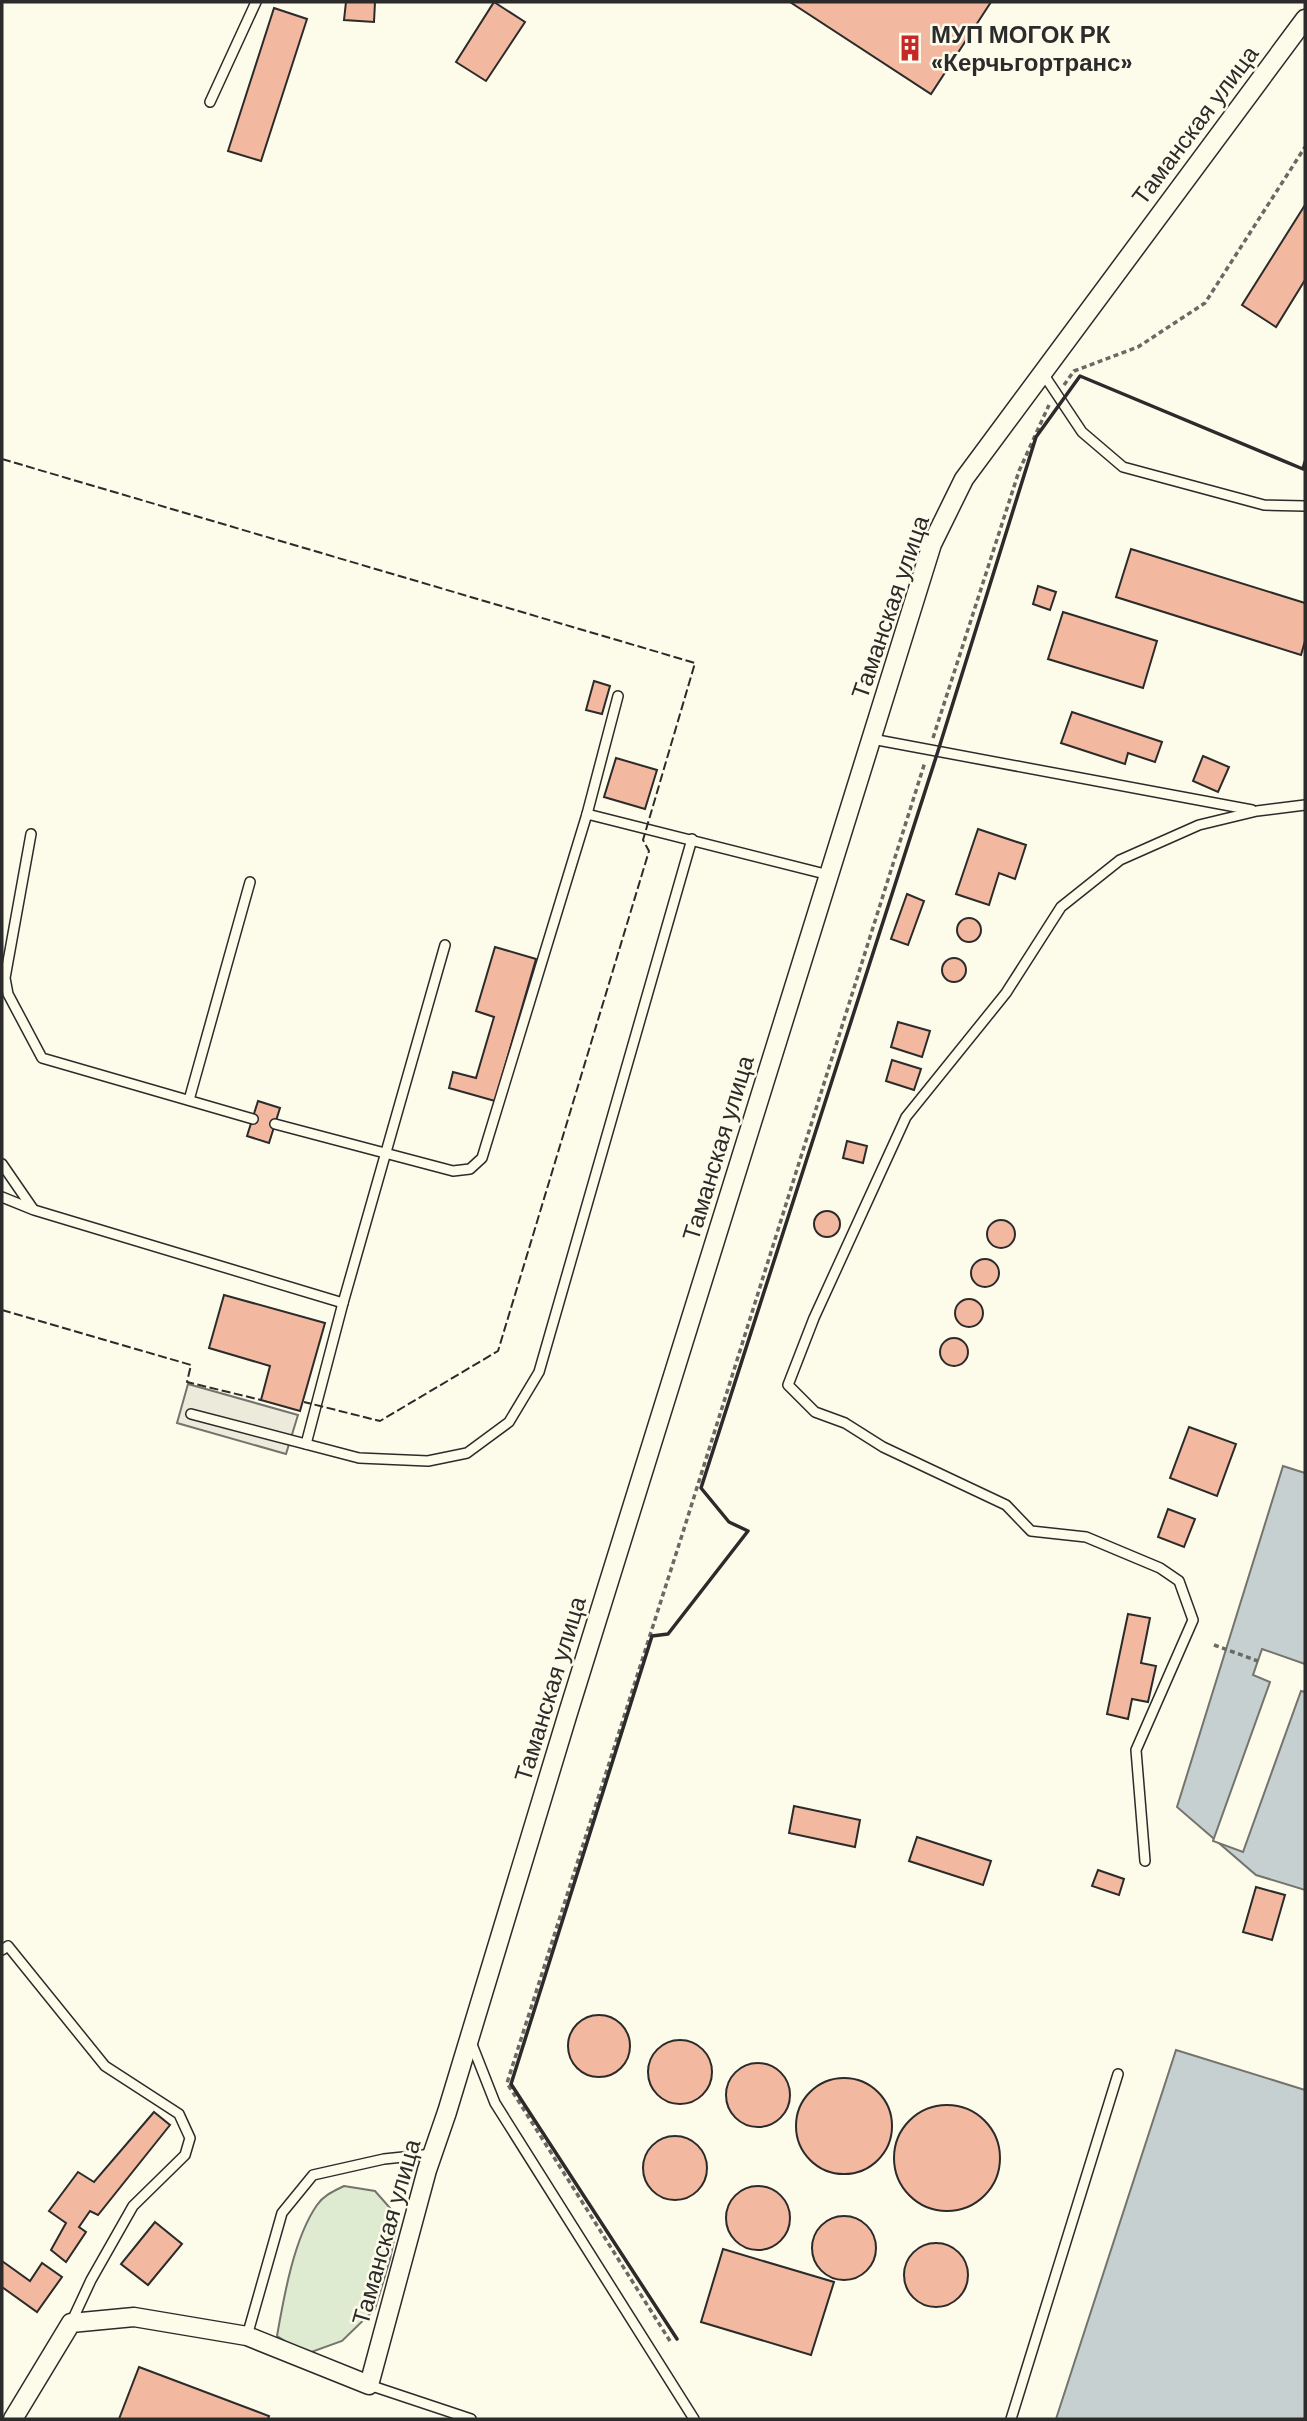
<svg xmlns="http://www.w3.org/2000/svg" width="1307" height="2421" font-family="'DM Sans',sans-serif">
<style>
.green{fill:#deebd1;stroke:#74746e;stroke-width:2}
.parking{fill:#eceadb;stroke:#74746e;stroke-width:2}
.water{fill:#c7d0d0;stroke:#74746e;stroke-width:2}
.pier{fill:#fdfbea;stroke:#74746e;stroke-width:2}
.building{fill:#f2b8a0;stroke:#2b2b2b;stroke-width:2}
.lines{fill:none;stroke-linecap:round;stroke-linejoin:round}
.service-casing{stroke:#2b2b2b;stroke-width:12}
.minor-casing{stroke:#2b2b2b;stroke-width:21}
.path{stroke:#6a6964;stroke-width:3.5;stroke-dasharray:5 3.5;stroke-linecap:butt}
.service{stroke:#fdfbea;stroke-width:9}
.minor{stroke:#fdfbea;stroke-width:18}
.fence{stroke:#2b2b2b;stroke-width:2;stroke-dasharray:9 3.5;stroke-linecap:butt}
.wall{stroke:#2b2b2b;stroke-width:3.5}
.labels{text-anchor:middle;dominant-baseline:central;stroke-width:5;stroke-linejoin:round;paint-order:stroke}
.poi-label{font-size:24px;font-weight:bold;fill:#2b2b2b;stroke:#fdfbea;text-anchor:start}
.street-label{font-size:24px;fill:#2b2b2b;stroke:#fdfbea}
</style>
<rect width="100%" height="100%" fill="#fdfbea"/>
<path class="green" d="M 344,2186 L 375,2191 L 390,2208 L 397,2225 L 390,2259 L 375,2309 L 342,2341 L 306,2354 L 277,2336 C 284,2296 294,2238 317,2205 C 324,2195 334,2191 344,2186 Z"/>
<polygon class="parking" points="188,1384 298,1415 286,1454 177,1423"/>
<g class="water">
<polygon points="1283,1466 1305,1473 1305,1890 1256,1875 1177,1807"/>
<polygon points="1176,2050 1305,2090 1305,2419 1056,2419"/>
</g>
<polygon class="pier" points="1262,1649 1305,1664 1305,1692 1301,1691 1243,1852 1213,1841 1270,1682 1253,1675"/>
<g class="building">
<polygon points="346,2 375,2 374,22 344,20"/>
<polygon points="494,2 525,22 486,81 456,62"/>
<polygon points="790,2 991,2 931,94"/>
<polygon points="274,8 307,19 261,161 228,151"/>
<polygon points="1305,205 1305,280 1276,327 1242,305"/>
<polygon points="1131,549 1305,603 1305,641 1301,655 1116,597"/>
<polygon points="1038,586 1056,592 1050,610 1033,604"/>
<polygon points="1063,612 1157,641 1143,688 1048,659"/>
<polygon points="594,681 610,686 602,714 586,710"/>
<polygon points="1072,712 1162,742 1155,762 1128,753 1125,764 1061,743"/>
<polygon points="1203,756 1229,767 1218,792 1193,781"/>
<polygon points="616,758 657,770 645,809 604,797"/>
<polygon points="978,829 1026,845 1015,879 999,873 989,905 956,894"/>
<polygon points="907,894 924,901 908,945 891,939"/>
<circle cx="969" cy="930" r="12"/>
<polygon points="495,947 536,959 495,1101 449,1088 453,1072 476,1078 494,1017 476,1011"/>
<circle cx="954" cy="970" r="12"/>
<polygon points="898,1022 930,1031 922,1057 891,1047"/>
<polygon points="892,1060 921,1069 914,1090 886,1081"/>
<polygon points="258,1101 280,1108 269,1143 247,1136"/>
<polygon points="847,1141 867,1146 863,1163 843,1158"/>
<circle cx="827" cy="1224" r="13"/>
<circle cx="1001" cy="1234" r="14"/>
<circle cx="985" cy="1273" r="14"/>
<polygon points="224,1295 325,1323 300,1411 261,1400 270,1366 209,1348"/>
<circle cx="969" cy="1313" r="14"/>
<circle cx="954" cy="1352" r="14"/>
<polygon points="1189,1427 1236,1444 1217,1496 1170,1478"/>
<polygon points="1168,1509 1195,1519 1184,1547 1158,1537"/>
<polygon points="1128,1614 1150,1618 1141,1663 1156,1666 1148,1702 1132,1699 1128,1719 1107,1714"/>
<polygon points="794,1806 860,1820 855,1847 789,1833"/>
<polygon points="917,1837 991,1861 983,1885 909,1861"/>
<polygon points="1098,1870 1124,1879 1119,1895 1092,1886"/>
<polygon points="1256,1887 1285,1895 1272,1940 1243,1932"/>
<circle cx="599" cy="2046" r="31"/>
<circle cx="680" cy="2072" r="32"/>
<circle cx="758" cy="2095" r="32"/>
<circle cx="844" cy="2126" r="48"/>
<circle cx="947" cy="2158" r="53"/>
<polygon points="154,2112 170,2125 98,2215 90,2211 79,2227 86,2232 66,2262 51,2250 66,2223 49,2211 78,2172 94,2182"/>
<circle cx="675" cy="2168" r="32"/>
<circle cx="758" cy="2218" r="32"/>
<circle cx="844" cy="2248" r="32"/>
<polygon points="155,2222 182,2244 148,2285 121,2264"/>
<circle cx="936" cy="2275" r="32"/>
<polygon points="723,2249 834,2282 811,2355 701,2322"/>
<polygon points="2,2261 30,2281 42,2263 62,2277 37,2312 2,2287"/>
<polygon points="139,2367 269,2416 268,2419 119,2419"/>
</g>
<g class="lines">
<g class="service-casing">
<g id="service">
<polyline points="210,102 256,2"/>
<polyline points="1042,372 1082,432 1123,467 1264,505 1305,506"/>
<polyline points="872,739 1252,810"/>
<polyline points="587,814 618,696"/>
<polyline points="31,834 5,978 8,994 42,1058 253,1119"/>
<polyline points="189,1100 250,882"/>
<polyline points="275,1124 453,1171 470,1169 482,1158 587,814 829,875"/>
<polyline points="2,1164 33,1209"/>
<polyline points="2,1197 34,1210 343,1303"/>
<polyline points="191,1414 359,1458 428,1461 467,1453 509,1422 539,1372 692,839"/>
<polyline points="306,1444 343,1303 445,945"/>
<polyline points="1145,1861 1136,1750 1193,1620 1179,1581 1160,1568 1086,1537 1031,1531 1006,1505 883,1447 845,1423 815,1412 788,1385 814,1318 906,1117 1006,993 1061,907 1120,860 1199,825 1257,811 1305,805"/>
<polyline points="2,1950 8,1946 105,2066 179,2114 190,2138 185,2155 133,2206 91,2280 71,2323"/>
<polyline points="471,2042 495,2103 694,2419"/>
<polyline points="247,2336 282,2213 313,2175 384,2159 432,2154"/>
<polyline points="369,2385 471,2419"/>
<polyline points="1011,2419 1118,2074"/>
</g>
</g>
<g class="minor-casing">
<polyline id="minor" points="13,2419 71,2323 134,2317 247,2336 369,2385 427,2170 447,2112 568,1713 932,544 964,479 1305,19"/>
</g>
<g class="path">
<polyline points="1064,385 1074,371 1138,347 1205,303 1305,147"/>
<polyline points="933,738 1019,471 1049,405"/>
<polyline points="1214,1645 1258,1661"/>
<polyline points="670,2341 507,2083 683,1532 925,762"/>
</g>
<use href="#service" class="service"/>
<use href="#minor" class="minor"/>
<g class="fence">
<polyline points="2,459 695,663 643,840 649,851 498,1351 380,1421 304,1402"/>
<polyline points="2,1310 191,1365 187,1382 261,1400"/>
</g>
<polyline class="wall" points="677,2339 511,2084 652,1636 668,1634 748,1531 729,1522 701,1488 938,751 1036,437 1080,376 1303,469 1305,462"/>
</g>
<defs>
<g id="building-bare" transform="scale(2.1)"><path d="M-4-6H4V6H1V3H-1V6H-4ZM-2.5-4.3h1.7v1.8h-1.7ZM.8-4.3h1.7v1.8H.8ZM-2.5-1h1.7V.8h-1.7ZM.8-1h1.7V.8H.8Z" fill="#c62828" stroke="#fdfbea" stroke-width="2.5" paint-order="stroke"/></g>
</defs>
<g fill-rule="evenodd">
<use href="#building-bare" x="910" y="48"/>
</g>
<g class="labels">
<g class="poi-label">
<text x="931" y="34">МУП МОГОК РК<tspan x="931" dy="28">«Керчьгортранс»</tspan></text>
</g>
<g class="street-label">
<text transform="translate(1195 125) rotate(-53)">Таманская улица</text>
<text transform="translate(890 607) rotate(-71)">Таманская улица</text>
<text transform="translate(718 1148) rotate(-73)">Таманская улица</text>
<text transform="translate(550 1689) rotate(-73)">Таманская улица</text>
<text transform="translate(386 2232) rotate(-74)">Таманская улица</text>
</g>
</g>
<rect width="1307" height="2421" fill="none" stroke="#2b2b2b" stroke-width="7"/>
</svg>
